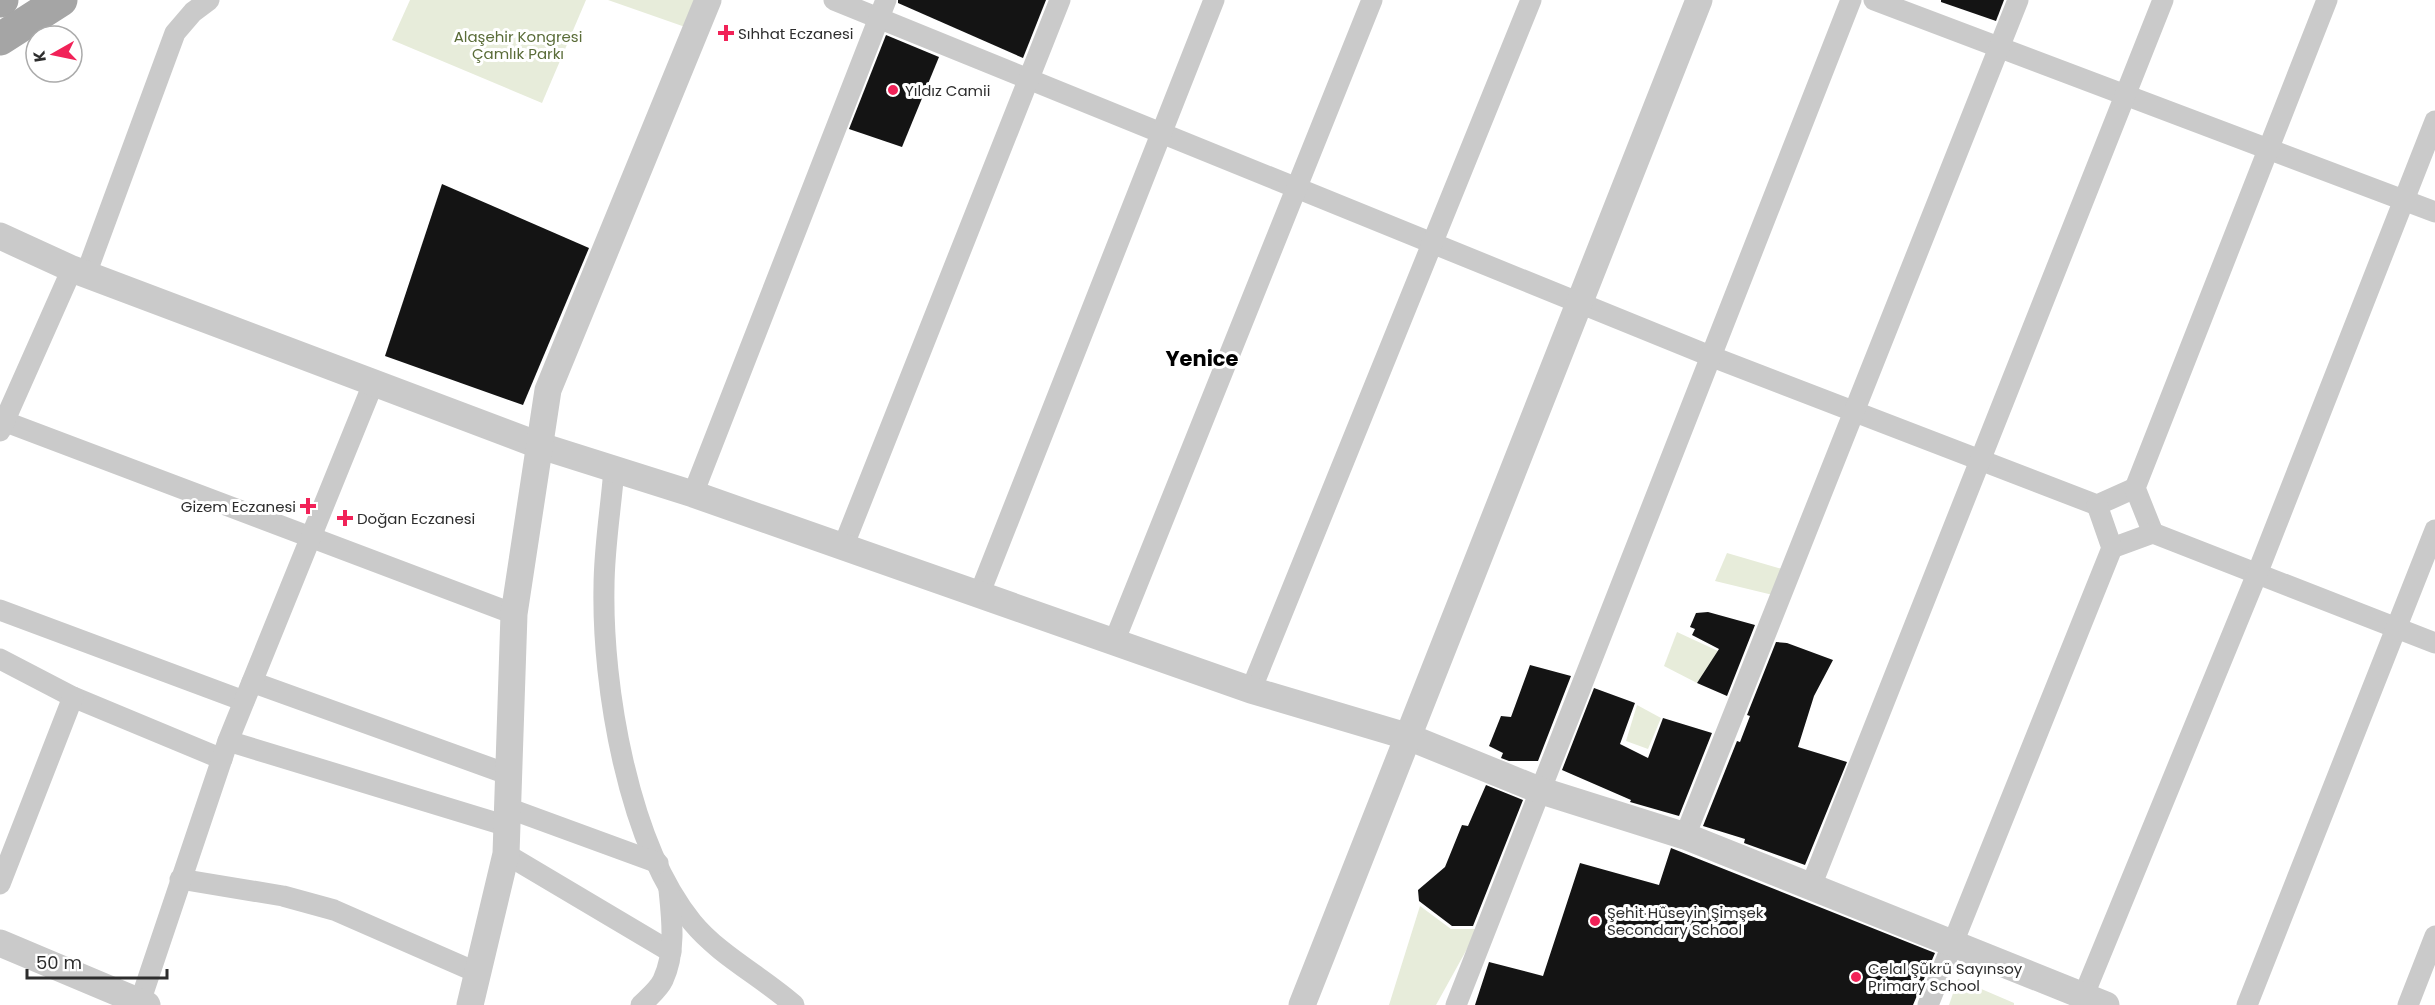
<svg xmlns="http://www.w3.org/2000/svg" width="2435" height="1005" font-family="Poppins,sans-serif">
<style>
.green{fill:#e7ecda}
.building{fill:#141414}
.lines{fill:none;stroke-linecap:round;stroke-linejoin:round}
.minor{stroke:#cacaca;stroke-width:21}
.tertiary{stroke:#cacaca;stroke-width:27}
.primary{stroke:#a5a5a5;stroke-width:33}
.poi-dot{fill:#f12258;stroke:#fff;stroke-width:2}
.labels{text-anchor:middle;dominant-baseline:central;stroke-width:6;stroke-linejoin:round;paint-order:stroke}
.poi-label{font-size:15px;fill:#2d2d2d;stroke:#fff;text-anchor:start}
.park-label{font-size:15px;fill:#5a6c38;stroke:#fff}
.district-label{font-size:21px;font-weight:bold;fill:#000;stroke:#fff}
</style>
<rect width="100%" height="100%" fill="#fff"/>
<g class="green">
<polygon points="410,0 586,0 542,103 392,40"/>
<polygon points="608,0 699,0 688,28"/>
<polygon points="1727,553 1789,571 1777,596 1715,581"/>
<polygon points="1677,632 1718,651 1697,683 1664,666"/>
<polygon points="1637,705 1661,718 1648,749 1626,741"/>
<polygon points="1420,906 1451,929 1478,929 1436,1005 1389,1005"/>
<polygon points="1958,979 2014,1003 2014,1005 1949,1005"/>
</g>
<g class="building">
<polygon points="898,0 1046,0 1023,58 898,3"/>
<polygon points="1941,0 2004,0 1996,21 1941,2"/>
<polygon points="886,35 939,57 902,147 849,129"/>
<polygon points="442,184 589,248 523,405 385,356"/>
<polygon points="1708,612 1755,625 1727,696 1697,683 1719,649 1692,635 1695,629 1690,627 1696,613"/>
<polygon points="1776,642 1787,643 1833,660 1814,696 1798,747 1847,762 1805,865 1744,843 1745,839 1703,826 1737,741 1740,742 1750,716 1747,715"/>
<polygon points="1530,665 1571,676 1538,761 1509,761 1501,758 1503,753 1489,746 1501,716 1511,717"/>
<polygon points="1594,688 1635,703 1620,744 1648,758 1663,718 1712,733 1679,816 1630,802 1631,800 1562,770"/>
<polygon points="1486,785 1523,800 1473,926 1452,926 1419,901 1418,890 1445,867 1462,825 1468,826"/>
<polygon points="1671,848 1935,953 1913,1005 1475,1005 1489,962 1543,976 1580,863 1659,885"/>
</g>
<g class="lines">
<g class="minor">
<polyline points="834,0 1710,356 2097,505 2135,488"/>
<polyline points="1874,0 2435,212"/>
<polyline points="86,274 175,33 193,12 209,0"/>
<polyline points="6,422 514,614"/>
<polyline points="0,431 72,269"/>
<path d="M 614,469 C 611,508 604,548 604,587 C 602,686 628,843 692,922 C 719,955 761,976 794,1005"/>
<polyline points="693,494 886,0"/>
<polyline points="2153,533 2135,488 2327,0"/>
<polyline points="843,547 1060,0"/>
<polyline points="2112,548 2153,533 2435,643"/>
<polyline points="979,595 1214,0"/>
<polyline points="0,610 244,701"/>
<polyline points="1114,642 1372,0"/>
<polyline points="0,659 73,697 222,759"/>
<polyline points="252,682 510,775"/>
<polyline points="1251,690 1531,0"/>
<polyline points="228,741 507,826"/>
<polyline points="508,808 658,863"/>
<polyline points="1685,836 2018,0"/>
<polyline points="506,854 671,952"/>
<polyline points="180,879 283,896 334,910 478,973"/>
<polyline points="0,884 73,697"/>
<polyline points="1811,886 2163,0"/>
<polyline points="2083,997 2257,574 2435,121"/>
<polyline points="139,1005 228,741 373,384"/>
<path d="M 641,1005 C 648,998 659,989 663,980 C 676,952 672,919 669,890"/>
<polyline points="1456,1005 1851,0"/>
<polyline points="1928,1005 2112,548 2097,505"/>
<polyline points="2247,1005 2435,530"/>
<polyline points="2408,1005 2435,936"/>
</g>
<g class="tertiary">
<polyline points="0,236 72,269 541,446 693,494 1251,690 1406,736 1539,790 1685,836 2106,1005"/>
<polyline points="0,943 147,1005"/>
<polyline points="470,1005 506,854 514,614 548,390 708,0"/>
<polyline points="1302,1005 1699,0"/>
</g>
<g class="primary">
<polyline points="0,1 2,0"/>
<polyline points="0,39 61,0"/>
</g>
</g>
<g class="poi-dot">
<path d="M723 24h6v6h6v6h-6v6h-6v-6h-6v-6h6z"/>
<circle cx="893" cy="90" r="6"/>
<path d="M305 497h6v6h6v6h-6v6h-6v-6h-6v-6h6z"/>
<path d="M342 509h6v6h6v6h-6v6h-6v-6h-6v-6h6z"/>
<circle cx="1595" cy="921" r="6"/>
<circle cx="1856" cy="977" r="6"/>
</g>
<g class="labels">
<g class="poi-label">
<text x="738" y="33">Sıhhat Eczanesi</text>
<text x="905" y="90">Yıldız Camii</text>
<text x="296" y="506" text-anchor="end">Gizem Eczanesi</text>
<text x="357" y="518">Doğan Eczanesi</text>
<text x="1607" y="912">Şehit Hüseyin Şimşek<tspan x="1607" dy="17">Secondary School</tspan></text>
<text x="1868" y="968">Celal Şükrü Sayınsoy<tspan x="1868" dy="17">Primary School</tspan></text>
</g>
<g class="park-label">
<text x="518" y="36">Alaşehir Kongresi<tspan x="518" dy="17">Çamlık Parkı</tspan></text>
</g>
<g class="district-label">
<text x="1202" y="358">Yenice</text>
</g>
</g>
<g transform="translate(54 54) rotate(261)"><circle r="28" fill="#ffffff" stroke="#ababab" stroke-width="1.5"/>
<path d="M0-4.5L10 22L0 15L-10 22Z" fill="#f12258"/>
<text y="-9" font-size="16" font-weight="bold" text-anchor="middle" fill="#2d2d2d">K</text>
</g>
<path d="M27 969v9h140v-9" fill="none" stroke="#2d2d2d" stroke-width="3"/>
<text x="36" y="969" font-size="18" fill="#2d2d2d" stroke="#ffffff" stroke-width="4.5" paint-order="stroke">50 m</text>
</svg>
